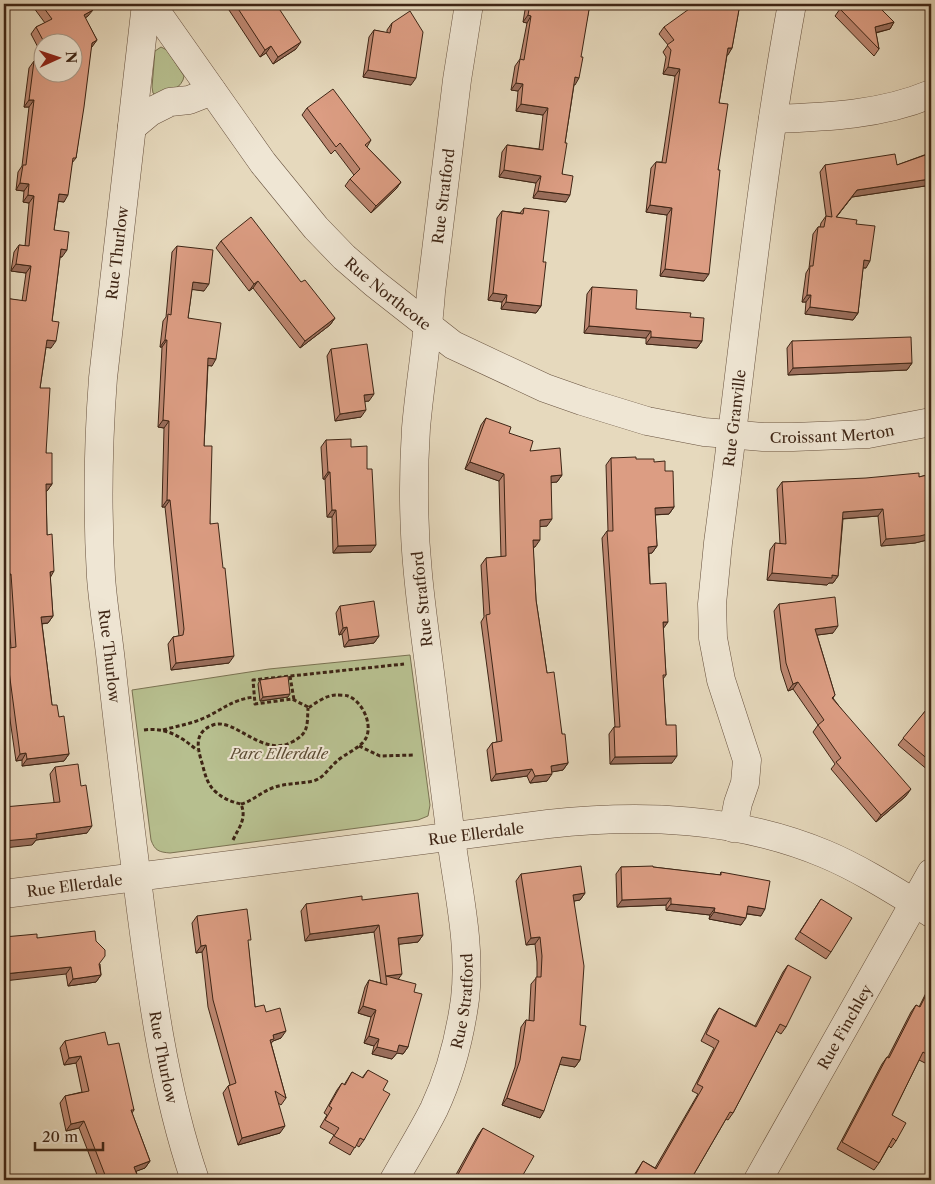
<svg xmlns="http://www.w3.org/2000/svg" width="935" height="1184" font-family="'Libre Caslon Text',serif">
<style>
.green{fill:#b7bf8f;stroke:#7a7252}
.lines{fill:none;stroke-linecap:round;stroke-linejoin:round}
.minor-casing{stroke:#68523f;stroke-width:29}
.path{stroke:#3e2515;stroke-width:3;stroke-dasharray:4 2.5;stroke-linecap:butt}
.minor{stroke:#efe6d4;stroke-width:28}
.wall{fill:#bd8771;stroke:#3e2515}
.shaded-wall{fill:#9a6e5c;stroke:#3e2515}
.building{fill:#dc9d83;stroke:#3e2515}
.labels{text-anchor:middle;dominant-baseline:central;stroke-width:4;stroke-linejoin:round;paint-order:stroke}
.street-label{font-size:15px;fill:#3e2515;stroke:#efe6d4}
.park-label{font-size:15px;font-style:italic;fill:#5c4c34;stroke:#efe6d4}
</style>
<rect width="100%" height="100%" fill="#e6d9bd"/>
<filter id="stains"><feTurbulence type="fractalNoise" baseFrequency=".004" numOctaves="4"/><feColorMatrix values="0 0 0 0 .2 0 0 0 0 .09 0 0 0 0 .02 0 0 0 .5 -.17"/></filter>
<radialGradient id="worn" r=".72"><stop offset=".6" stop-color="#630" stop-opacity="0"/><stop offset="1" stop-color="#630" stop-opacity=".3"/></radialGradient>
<g class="green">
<path d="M 161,47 L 167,50 L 184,76 C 183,87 168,94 158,97 L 153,93 L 152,87 L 155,51 Z"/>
<path d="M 410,655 L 430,805 L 428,816 L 418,820 L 170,853 C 159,852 155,851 151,840 L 132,690 L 269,669 Z"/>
</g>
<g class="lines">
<g class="minor-casing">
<g id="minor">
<path id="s1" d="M 146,4 L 103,378 C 98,444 97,511 101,577 C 103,605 108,634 111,662 C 118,727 126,792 134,856 C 148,964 160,1078 195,1180"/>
<path id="s2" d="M 151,4 L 263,163 L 316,228 L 344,257 L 374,283 L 453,345 L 545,388 L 582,401 L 647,421 L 704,432 L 763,437 L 793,437 L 868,434 L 931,422"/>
<path d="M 773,119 C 827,117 881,115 931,94"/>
<polyline points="132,127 150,112 170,102 189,100 212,91"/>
<path id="s3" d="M 733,828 L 738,803 L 745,783 L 747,760 L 721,680 L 713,638 L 712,604 L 718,543 C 742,364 759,182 792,4"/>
<path id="s4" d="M 4,894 L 548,824 C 641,814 737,817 825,854 C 861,869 898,893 931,913"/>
<path id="s5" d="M 394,1180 C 407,1157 422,1133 434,1109 C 450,1075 460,1036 465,999 C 471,947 459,896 452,845 C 446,798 440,752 434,705 C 429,661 422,617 418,574 C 413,525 413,476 416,428 C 420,382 428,337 431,292 L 457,80 L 469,4"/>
<path id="s6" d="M 758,1180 L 931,873"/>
</g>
</g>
<g class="path">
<polyline points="290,676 294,700"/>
<polyline points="308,707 292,699 255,704 253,680 404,664"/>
<path d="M 144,730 C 166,727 180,736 197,750"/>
<path d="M 163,730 C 177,726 191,724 204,718 C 224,709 231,700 254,697"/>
<polyline points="359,746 380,756 415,755"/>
<path d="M 241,804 C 253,801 262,791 275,787 C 287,783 300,784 313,781 C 324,778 328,769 336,762 C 344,754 361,748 366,738 C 373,724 362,701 348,696 C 345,695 339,695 336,695 C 326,695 316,703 308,708"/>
<path d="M 233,840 C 239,827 247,819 241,804 C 232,802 224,799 217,793 C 207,785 205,774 202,763 C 197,747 194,732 213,725 C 235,717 262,758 292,742 C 309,733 307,726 308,708"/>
</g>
<use href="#minor" class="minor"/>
</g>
<g class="wall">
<polygon points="31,4 90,4 88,16 85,18 97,40 91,47 76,158 72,163 64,202 58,201 54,230 62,257 60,257 52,321 51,348 46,347 40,388 46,453 52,484 47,491 46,491 47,535 53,616 48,623 42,624 52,705 59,717 69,754 64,761 22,766 22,760 16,761 4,678 4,649 11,648 6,581 4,581 4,298 22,301 26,273 11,271 14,252 19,245 25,246 29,203 23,202 24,191 16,190 18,172 22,166 29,107 24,107 29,68 34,61 72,72 72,42 42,42 42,55 31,34 36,27 45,23"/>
<polygon points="225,4 276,4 296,49 273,64 266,53 260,57"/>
<polygon points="526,4 590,4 574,85 565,143 562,174 566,202 533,198 536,183 499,177 502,152 507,145 539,149 543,115 516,111 518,91 511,90 515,66 520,59 527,23 523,22"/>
<polygon points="742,5 739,9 732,48 727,55 719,103 718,170 704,281 660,276 667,215 646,212 651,168 656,162 662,162 675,76 663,74 666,57 663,52 668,45 659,34 664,27"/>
<polygon points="840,9 894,22 890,29 876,33 879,49 874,56 835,16"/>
<polygon points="392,23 411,85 363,77 369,37 374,30 387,33 387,30"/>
<polygon points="307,108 371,140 367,147 401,182 396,189 371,213 345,186 350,179 354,175 335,150 331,154 302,115"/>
<polygon points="931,149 931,202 925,186 852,197 836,217 856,224 866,268 863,268 858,313 853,320 805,314 806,302 802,302 806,273 809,268 813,234 818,227 820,227 821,223 826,216 820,172 825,165 897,165 927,154"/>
<polygon points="524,208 543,262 541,306 536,313 501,309 502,302 488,300 497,218 502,211 520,213"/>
<polygon points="221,241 335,318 330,325 300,348 253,288 249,291 216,248"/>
<polygon points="177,246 204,291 192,289 188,318 212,366 208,365 204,446 210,524 229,663 171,670 168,644 173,637 179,636 165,507 162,507 164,428 158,427 162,347 160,347 163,321 166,317 172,252"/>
<polygon points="592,287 636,309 690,317 702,341 697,348 646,344 646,338 584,333 587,294"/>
<polygon points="792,341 912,363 907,370 788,375 787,348"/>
<polygon points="331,349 369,401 365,401 361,417 335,421 327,356"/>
<polygon points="486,418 509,433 530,451 562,475 557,482 551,482 547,526 540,526 535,547 533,547 536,600 547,673 562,734 568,763 563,770 551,772 547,781 530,783 527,776 491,781 487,750 492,743 497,742 481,622 484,617 481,565 486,558 501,557 499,481 465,469 481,425"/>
<polygon points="326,440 351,447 367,469 371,552 333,553 332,517 327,517 325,479 323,479 321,447"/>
<polygon points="611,458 654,462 665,471 674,507 669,514 655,515 657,546 652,553 649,553 650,584 663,629 666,675 663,679 666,725 672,763 610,764 609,734 614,727 615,727 602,538 607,531 608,531 606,465"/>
<polygon points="931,474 931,539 915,543 881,546 878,516 843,519 838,576 833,583 829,583 827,585 767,580 770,550 775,543 780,544 777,489 782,482 919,477"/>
<polygon points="779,604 833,633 817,635 835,695 833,698 906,796 876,822 831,769 835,764 813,732 818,725 793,689 788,691 781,670 774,611"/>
<polygon points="340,606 379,636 374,643 344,647 342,634 339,635 336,613"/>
<polygon points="260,680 288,697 260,701 258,684"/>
<polygon points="931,704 931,768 929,771 898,745"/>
<polygon points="55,767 87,833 36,840 32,845 54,802 50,774"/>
<polygon points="621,867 653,867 720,875 721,872 761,916 747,914 741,925 709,919 710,915 666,910 666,905 617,907 616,874"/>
<polygon points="521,874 585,893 580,900 574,901 580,1025 580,1060 575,1067 560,1064 540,1118 502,1105 515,1067 521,1027 526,1020 529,1021 531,984 537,977 537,962 535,944 526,945 516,881"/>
<polygon points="821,899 831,952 826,959 795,939"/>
<polygon points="362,900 423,935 418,942 399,944 398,979 414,992 408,1047 403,1054 397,1053 392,1059 372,1054 374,1046 364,1043 371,1017 358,1013 365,987 369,980 381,983 374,932 305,941 301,911 306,904"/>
<polygon points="197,916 248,943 255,1007 266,1012 281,1038 273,1041 271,1043 286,1098 281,1105 278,1103 280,1133 238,1145 223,1093 228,1086 230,1085 208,1007 202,952 196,953 192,923"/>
<polygon points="37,938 100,964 101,975 96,982 68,986 66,974"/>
<polygon points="788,965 786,1027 781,1034 776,1031 733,1113 728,1120 726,1119 694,1174 697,1180 631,1180 643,1161 655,1168 698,1094 692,1091 714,1048 701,1041 714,1015 719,1008 755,1026 783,972"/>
<polygon points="931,983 931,1066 919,1060 892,1115 896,1141 891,1148 889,1146 879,1163 874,1170 837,1149 882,1064 887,1057 888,1057 911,1012 916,1005 919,1007"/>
<polygon points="65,1041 108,1045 134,1110 132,1113 150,1161 145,1168 136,1171 139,1180 99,1180 79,1128 66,1131 60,1103 65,1096 82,1092 76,1063 64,1065 60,1048"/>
<polygon points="368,1070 383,1090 364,1140 359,1147 356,1145 350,1155 329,1143 334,1135 320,1127 327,1115 324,1113 337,1090 342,1083 344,1085 352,1072 362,1078"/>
<polygon points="483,1128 520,1180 453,1180 478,1135"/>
</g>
<g class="shaded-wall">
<polygon points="93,10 88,16 79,22 84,15"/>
<polygon points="528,15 531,16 527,23 523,22"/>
<polygon points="894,22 890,29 870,34 875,27"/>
<polygon points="97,40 92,47 87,50 92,43"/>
<polygon points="301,42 296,49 273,64 278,57"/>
<polygon points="271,46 266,53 260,57 265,50"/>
<polygon points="728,48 732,48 728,55 724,55"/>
<polygon points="668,67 680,69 675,76 663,74"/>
<polygon points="368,70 416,78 411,85 363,77"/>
<polygon points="575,77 579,78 575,85 570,84"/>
<polygon points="516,83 523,84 518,91 511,90"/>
<polygon points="29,100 34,100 29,107 24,107"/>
<polygon points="521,104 548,108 543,115 516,111"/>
<polygon points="504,170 541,176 536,183 499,177"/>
<polygon points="930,179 925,186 852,197 831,224 857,190"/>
<polygon points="401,182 396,189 371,213 376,206"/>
<polygon points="20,183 29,184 24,191 16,190"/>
<polygon points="538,191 570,195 566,202 533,198"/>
<polygon points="59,194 68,195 64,202 54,201"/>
<polygon points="28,195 34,196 29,203 23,202"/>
<polygon points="650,205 672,208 667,215 646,212"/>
<polygon points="61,249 67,250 62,257 56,256"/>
<polygon points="864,260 870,261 866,268 859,267"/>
<polygon points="16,264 31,266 26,273 11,271"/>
<polygon points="665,269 709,274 704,281 660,276"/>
<polygon points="258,281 253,288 249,291 254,284"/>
<polygon points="193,282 209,284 204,291 188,289"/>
<polygon points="493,293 507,295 502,302 488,300"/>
<polygon points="807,295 811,295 806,302 802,302"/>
<polygon points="506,302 541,306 536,313 501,309"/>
<polygon points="810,307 858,313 853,320 805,314"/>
<polygon points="335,318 330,325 300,348 305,341"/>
<polygon points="589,326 651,331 646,338 584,333"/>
<polygon points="651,337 702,341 697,348 646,344"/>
<polygon points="47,340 56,341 51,348 42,347"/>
<polygon points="165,340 167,340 162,347 160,347"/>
<polygon points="208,358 216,359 212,366 203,365"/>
<polygon points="912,363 907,370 788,375 793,368"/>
<polygon points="374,394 369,401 359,402 364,395"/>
<polygon points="366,410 361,417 335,421 340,414"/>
<polygon points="163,420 169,421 164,428 158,427"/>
<polygon points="470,462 504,474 499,481 465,469"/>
<polygon points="328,472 330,472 325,479 323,479"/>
<polygon points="562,475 557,482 546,483 551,476"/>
<polygon points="46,484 52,484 47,491 41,491"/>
<polygon points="167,500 170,500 165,507 162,507"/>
<polygon points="674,507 669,514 650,515 655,508"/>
<polygon points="883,509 878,516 838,519 843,512"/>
<polygon points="332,510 336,510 332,517 327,517"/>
<polygon points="552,519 547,526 535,527 540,520"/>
<polygon points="931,533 931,539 915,543 881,546 886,539"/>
<polygon points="533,540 540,540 535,547 528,547"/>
<polygon points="376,545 371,552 333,553 338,546"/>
<polygon points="657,546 652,553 643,554 648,547"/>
<polygon points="54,571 50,578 50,572"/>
<polygon points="772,573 832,575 838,576 833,583 829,583 827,585 767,580"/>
<polygon points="4,574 11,574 6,581 4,581"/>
<polygon points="53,616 48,623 36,624 41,617"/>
<polygon points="663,622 668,622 663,629"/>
<polygon points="838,626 833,633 810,636 815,629"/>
<polygon points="347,627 342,634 339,635 343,628"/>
<polygon points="379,636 374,643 344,647 349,640"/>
<polygon points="234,656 229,663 171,670 176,663"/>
<polygon points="9,671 4,678 4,672"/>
<polygon points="798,682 793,689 788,691 793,684"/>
<polygon points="290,694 288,697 260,701 263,697"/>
<polygon points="26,753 22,760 16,761 20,754"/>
<polygon points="69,754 64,761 22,766 27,759"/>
<polygon points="677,756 672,763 610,764 615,757"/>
<polygon points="568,763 563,770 546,773 551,766"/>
<polygon points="532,769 527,776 491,781 496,774"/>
<polygon points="552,774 547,781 530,783 535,776"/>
<polygon points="911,789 906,796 876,822 881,815"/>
<polygon points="92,826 87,833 36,840 32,845 4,848 4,841 36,834"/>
<polygon points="585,893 580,900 568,902 573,895"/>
<polygon points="671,898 666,905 617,907 622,900"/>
<polygon points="671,904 715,908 710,915 666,910"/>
<polygon points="748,906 765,909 761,916 743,913"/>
<polygon points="714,912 746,918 741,925 709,919"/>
<polygon points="379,925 374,932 305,941 310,934"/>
<polygon points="423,935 418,942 393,945 398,938"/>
<polygon points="540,937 535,944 526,945 531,938"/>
<polygon points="206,945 202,952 196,953 201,946"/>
<polygon points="71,967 66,974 4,981 4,974"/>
<polygon points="402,974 397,981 386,976"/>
<polygon points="101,975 96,982 68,986 73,979"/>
<polygon points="363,1006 376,1010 371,1017 358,1013"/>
<polygon points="286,1031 281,1038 273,1041 269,1046 265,1047 273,1035"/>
<polygon points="369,1036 379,1039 374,1046 364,1043"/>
<polygon points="399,1045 408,1047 403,1054 397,1053 392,1059 372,1054 377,1047"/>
<polygon points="81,1056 76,1063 64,1065 69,1058"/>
<polygon points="562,1057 580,1060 575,1067 557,1064"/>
<polygon points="507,1098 544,1111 540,1118 502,1105"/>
<polygon points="84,1121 79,1128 66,1131 71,1124"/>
<polygon points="285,1126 280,1133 238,1145 242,1138"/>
<polygon points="150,1161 145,1168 129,1174 134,1167"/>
</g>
<g class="building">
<polygon points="41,4 90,4 93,10 84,15 97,40 92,43 84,107 76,158 73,158 68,195 59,194 54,230 69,232 67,250 61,249 52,321 59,322 56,341 47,340 40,388 50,388 46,453 52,453 52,484 46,484 47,535 52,534 54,571 50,572 53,616 41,617 52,705 57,705 59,717 64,716 69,754 27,759 26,753 20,754 9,671 4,672 4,649 16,647 11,574 4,574 4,409 5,391 4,391 4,298 26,301 31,266 16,264 19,245 29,246 34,196 28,195 29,184 20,183 23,165 26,165 34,100 29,100 34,61 42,62 42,72 72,72 72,42 44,42 36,27 52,19"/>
<polygon points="235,4 276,4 301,42 278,57 271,46 265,50"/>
<polygon points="530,4 590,4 581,57 583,57 579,78 575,77 565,143 567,143 562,174 573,176 570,195 538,191 541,176 504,170 507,145 543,150 548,108 521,104 523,84 516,83 520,59 524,60 531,16 528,15"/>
<polygon points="696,4 742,4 742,5 740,4 732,48 728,48 719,103 728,104 718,170 720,170 709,274 665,269 672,208 650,205 656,162 666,163 680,69 668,67 671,50 667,45 674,40 664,27"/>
<polygon points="845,4 876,4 894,22 875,27 879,49 840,9"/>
<polygon points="410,11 423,32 416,78 368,70 374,30 390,33 392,23"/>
<polygon points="333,89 371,140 365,145 401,182 376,206 350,179 360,169 340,143 336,147 307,108"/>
<polygon points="931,153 931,181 930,179 857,190 836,217 857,220 856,224 875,226 870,261 864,260 858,313 810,307 811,295 807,295 810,266 813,266 818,227 824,227 826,216 832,217 825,165 895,154 897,165"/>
<polygon points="524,208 549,211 543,262 546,262 541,306 506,302 507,295 493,293 502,211 523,214"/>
<polygon points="251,217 301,282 305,280 335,318 305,341 258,281 254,284 221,241"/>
<polygon points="177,246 213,250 209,284 193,282 188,318 221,323 216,359 208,358 204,446 212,446 210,524 218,523 223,568 225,568 234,656 176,663 173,637 183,635 184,629 170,500 167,500 169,421 163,420 167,340 165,340 168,314 171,315"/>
<polygon points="592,287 637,290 636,309 691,313 690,317 704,318 702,341 651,337 651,331 589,326"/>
<polygon points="911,337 912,363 793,368 792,341"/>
<polygon points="367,344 374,394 364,395 366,410 340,414 331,349"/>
<polygon points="486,418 511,427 509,433 533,441 530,451 560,448 562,475 551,476 552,519 540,520 540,540 533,540 536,600 547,673 554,672 562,734 565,734 568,763 551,766 552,774 535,776 532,769 496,774 492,743 502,741 486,615 490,614 486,558 506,556 504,474 470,462"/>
<polygon points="351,439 351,447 367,446 367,469 372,469 376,545 338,546 336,510 332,510 330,472 328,472 326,440"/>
<polygon points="636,457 636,459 654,459 654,462 665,461 665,471 673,471 674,507 655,508 657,546 648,547 650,584 666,583 668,622 663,622 666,675 663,675 666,725 676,725 677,756 615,757 614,727 620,727 607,531 613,531 611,458"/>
<polygon points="919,473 919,477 931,474 931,533 920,536 886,539 883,509 843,512 838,576 832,575 832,578 772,573 775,543 786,544 782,482 866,478"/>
<polygon points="835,597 838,626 815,629 835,695 832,698 911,789 881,815 836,762 841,758 818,725 824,720 798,682 793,684 786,663 779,604"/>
<polygon points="374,601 379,636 349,640 347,627 343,628 340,606"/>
<polygon points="288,676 290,694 263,697 260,680"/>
<polygon points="931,704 931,762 903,738"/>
<polygon points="78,764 81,786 86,785 92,826 36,834 37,838 4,841 4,807 60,802 55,767"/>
<polygon points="581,866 585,893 573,895 584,966 580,1025 586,1026 580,1060 562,1057 544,1111 507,1098 520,1060 526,1020 534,1021 536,977 541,977 542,956 540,937 531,938 521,874"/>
<polygon points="653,866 653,867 721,875 721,872 770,881 765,909 748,906 746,918 714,912 715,908 671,904 671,898 622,900 621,867"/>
<polygon points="418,893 423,935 398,938 402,974 386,976 416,984 414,992 422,994 408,1047 399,1045 397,1052 377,1047 379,1039 369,1036 376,1010 363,1006 369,980 387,985 379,925 310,934 306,904 362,896 362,900"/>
<polygon points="821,899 852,918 831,952 800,932"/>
<polygon points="247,909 251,940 248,940 255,1007 264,1005 266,1012 280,1008 286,1031 273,1035 274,1039 270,1040 286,1098 275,1091 285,1126 242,1138 228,1086 236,1083 213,1000 206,945 201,946 197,916"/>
<polygon points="95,931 96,941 105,950 105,956 99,964 101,975 73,979 71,967 4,974 4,937 37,934 37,938"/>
<polygon points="788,965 811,977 786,1027 780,1024 733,1113 730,1112 694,1174 699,1177 697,1180 636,1180 633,1179 643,1161 656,1169 703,1087 697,1084 719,1041 706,1034 719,1008 756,1027"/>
<polygon points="931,985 931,1057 923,1052 892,1115 906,1123 896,1141 893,1138 879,1163 842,1142 887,1057 889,1058 916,1005 920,1007"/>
<polygon points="105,1032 108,1045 119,1043 134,1110 131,1110 150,1161 134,1167 139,1180 107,1180 84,1121 71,1124 65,1096 89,1091 81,1056 69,1058 65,1041"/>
<polygon points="368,1070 388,1081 383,1090 390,1094 364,1140 360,1138 355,1148 334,1136 339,1128 325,1120 332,1108 329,1106 342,1083 345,1085 352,1072 363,1078"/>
<polygon points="483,1128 534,1156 520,1180 460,1180 456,1178"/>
<polygon points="283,1177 288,1180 281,1180"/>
</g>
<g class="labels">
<g class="street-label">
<text stroke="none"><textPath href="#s5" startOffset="1004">Rue Stratford</textPath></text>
<text transform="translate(117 253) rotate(-83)">Rue Thurlow</text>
<text stroke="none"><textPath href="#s2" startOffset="376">Rue Northcote</textPath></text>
<text stroke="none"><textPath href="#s3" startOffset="418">Rue Granville</textPath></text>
<text stroke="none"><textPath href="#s2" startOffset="854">Croissant Merton</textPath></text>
<text transform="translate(422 599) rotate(-96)">Rue Stratford</text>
<text stroke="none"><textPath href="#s1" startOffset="655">Rue Thurlow</textPath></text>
<text stroke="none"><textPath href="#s4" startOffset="476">Rue Ellerdale</textPath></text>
<text stroke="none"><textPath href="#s4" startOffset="71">Rue Ellerdale</textPath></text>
<text stroke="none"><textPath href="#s5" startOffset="194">Rue Stratford</textPath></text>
<text stroke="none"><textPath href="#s6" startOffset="176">Rue Finchley</textPath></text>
<text stroke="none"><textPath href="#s1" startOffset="1060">Rue Thurlow</textPath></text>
</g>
<g class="park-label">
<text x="279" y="753">Parc Ellerdale</text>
</g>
</g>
<rect width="935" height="1184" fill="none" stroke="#e6d9bd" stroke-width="20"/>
<rect x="5" y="5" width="925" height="1174" fill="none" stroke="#3e2515" stroke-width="2.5"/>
<rect x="10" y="10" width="915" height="1164" fill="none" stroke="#3e2515"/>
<g transform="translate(58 58) rotate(87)"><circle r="24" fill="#efe6d4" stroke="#a89988"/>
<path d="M0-4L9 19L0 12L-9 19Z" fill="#8f2418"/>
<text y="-8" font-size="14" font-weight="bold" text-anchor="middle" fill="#3e2515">N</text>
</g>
<path d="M35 1142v8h68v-8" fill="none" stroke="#3e2515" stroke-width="2.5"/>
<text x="42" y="1142" font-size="15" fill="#3e2515" stroke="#efe6d4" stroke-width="4" paint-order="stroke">20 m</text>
<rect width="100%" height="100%" filter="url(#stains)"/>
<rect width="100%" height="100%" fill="url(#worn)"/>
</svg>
